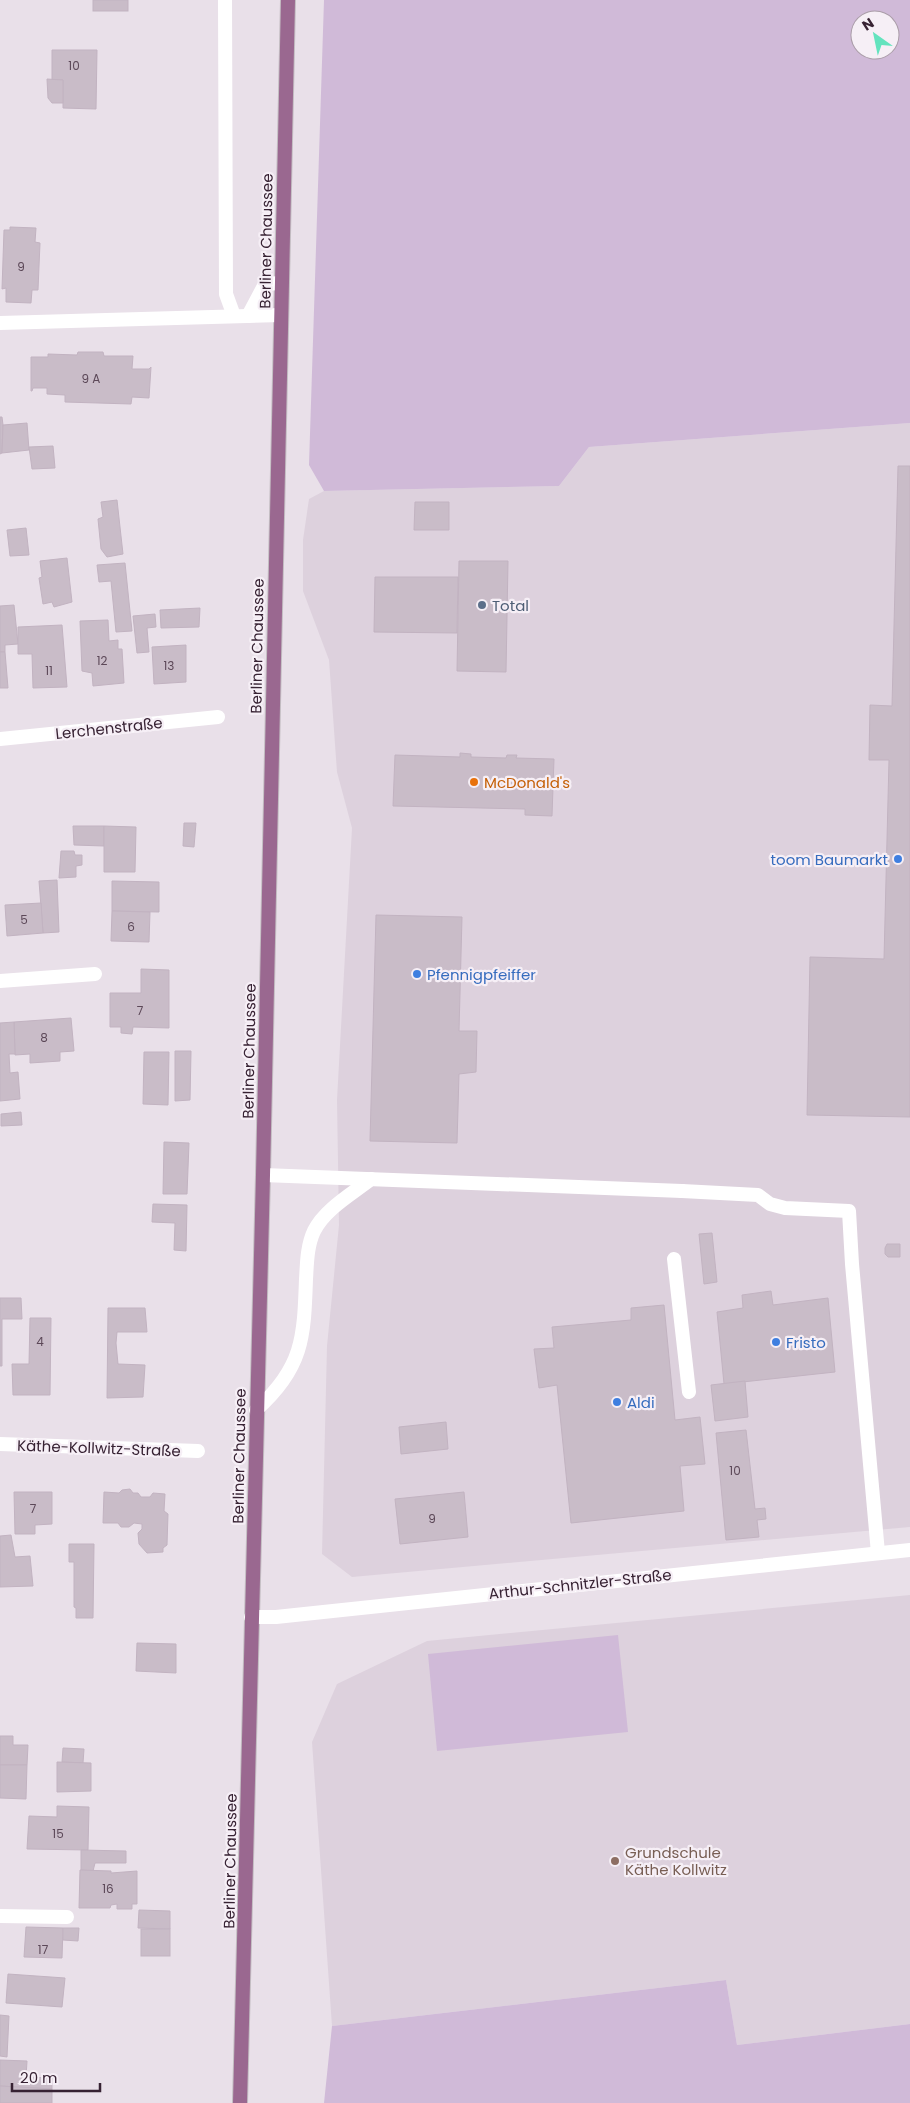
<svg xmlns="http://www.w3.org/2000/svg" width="910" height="2103" font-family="Poppins,sans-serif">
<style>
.built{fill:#ddd1dd}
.green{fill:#d0bad8;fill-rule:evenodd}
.building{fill:#c9bcc8;stroke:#c2b3c1}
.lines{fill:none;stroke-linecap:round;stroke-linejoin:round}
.primary-casing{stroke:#c3bdc2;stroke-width:16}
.service{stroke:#fff;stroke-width:14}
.minor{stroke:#fff;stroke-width:14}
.primary{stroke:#9a6890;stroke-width:14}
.service-dot{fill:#5c6f8a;stroke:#f6eff6;stroke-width:2}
.food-dot{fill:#e8710a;stroke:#f6eff6;stroke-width:2}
.shop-dot{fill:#3f7fe0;stroke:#f6eff6;stroke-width:2}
.education-dot{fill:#8d6e63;stroke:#f6eff6;stroke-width:2}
.labels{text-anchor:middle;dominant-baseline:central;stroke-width:4.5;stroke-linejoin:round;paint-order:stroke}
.number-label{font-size:12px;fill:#5c4858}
.street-label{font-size:15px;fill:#372233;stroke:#f6eff6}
.service-label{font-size:15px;fill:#4e5e75;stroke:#f6eff6;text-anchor:start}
.food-label{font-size:15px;fill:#c56008;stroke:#f6eff6;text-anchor:start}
.shop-label{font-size:15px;fill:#366cbe;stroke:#f6eff6;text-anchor:start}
.education-label{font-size:15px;fill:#785e54;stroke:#f6eff6;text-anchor:start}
</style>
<rect width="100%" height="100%" fill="#e9e0e9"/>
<g class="built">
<polygon points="910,423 910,1527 352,1577 322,1554 327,1346 339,1225 337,1100 352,828 337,772 329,660 303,591 303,540 309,499 324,491 559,486 589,447"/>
<polygon points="910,1595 910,2024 737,2045 726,1980 332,2026 312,1742 337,1684 427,1641"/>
</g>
<g class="green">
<path d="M 324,0 L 910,0 L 910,423 L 589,447 L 559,486 L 324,491 L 309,465 ZM 860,20 L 890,20 L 890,50 L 860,50 Z"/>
<polygon points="618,1635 628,1732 437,1751 428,1654"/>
<polygon points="726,1980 737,2045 910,2024 910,2103 324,2103 332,2026"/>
</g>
<g class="building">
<rect x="93" y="0" width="35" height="11"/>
<polygon points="52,50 97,50 96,109 63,108 63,80 52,80"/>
<polygon points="47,79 63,80 63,103 52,103 48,98"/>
<polygon points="10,227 36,228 35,242 40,243 38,290 32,290 31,303 6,302 6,288 2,289 4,230 10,230"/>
<polygon points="78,352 103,352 104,356 133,356 132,369 149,369 151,367 149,398 132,397 131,404 65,402 65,395 47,394 47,388 33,388 32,391 31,391 31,357 48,357 48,354 77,355"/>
<polygon points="0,417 2,417 3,425 2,453 0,454"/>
<polygon points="27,423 29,450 2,453 3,425"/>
<polygon points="53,446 55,468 32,469 29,447"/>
<polygon points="898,466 910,466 910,1117 807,1115 810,957 884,959 889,760 869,760 870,705 892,706"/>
<polygon points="117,500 123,554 107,557 101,549 98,519 103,517 101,502"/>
<polygon points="415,502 449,502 449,530 414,530"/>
<polygon points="26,528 29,555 10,556 7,530"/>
<polygon points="67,558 72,602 54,607 52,602 43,604 39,578 42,577 40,561"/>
<polygon points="459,561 508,561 506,672 457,671"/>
<polygon points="125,563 132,631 116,632 111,581 99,582 97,565"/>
<polygon points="375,577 458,577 457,633 374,632"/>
<polygon points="14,605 18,644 5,645 5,652 0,652 0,606"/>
<polygon points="200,608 199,627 161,628 160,610"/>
<polygon points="155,614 156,627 147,628 149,652 137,653 133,616"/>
<polygon points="108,620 109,641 118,640 118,649 122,649 124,683 93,686 92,673 82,671 80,621"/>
<polygon points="62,625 67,687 33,688 32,654 18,654 18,627"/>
<polygon points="186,645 186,682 154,684 152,647"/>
<polygon points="0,652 5,652 8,688 0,688"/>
<polygon points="460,753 471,754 471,757 506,758 507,755 517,755 516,758 554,759 552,816 525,815 525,809 393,806 395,755 460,757"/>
<polygon points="184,823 196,823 194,847 183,846"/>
<polygon points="73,826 104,826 104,846 74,845"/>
<polygon points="104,826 136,827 135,872 104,872"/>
<polygon points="61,851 74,851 75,855 82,855 82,865 76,866 76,877 59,878"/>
<polygon points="57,880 59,932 43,933 39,881"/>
<polygon points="112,881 159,882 159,912 112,911"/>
<polygon points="41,903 43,933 7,936 5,905"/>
<polygon points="112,911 150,912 149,942 111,941"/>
<polygon points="376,915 462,917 459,1031 477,1031 476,1072 459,1074 457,1143 370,1141"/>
<polygon points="141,969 169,970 169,1028 133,1027 132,1034 121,1033 121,1027 110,1027 110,993 141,993"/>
<polygon points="71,1018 74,1051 60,1052 60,1061 30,1063 30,1054 15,1055 14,1022"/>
<polygon points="14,1022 15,1054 9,1054 10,1073 18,1072 20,1099 0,1101 0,1023"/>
<polygon points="175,1051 191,1051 190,1100 175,1101"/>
<polygon points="144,1052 169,1052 168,1105 143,1104"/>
<polygon points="21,1112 22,1125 1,1126 1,1114"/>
<polygon points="164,1142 189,1143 187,1194 163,1194"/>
<polygon points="153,1204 187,1205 186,1251 174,1250 175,1223 152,1222"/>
<polygon points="712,1233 717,1282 704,1284 699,1234"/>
<polygon points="887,1244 900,1244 900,1257 888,1257 885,1254 885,1248"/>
<polygon points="771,1291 773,1305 828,1298 835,1372 724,1384 717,1312 743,1308 742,1295"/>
<polygon points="0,1298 21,1298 22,1319 2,1319 2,1366 0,1366"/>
<polygon points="664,1305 675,1420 700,1417 705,1464 680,1466 684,1511 571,1523 557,1385 539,1388 534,1349 554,1348 552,1327 631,1320 631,1308"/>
<polygon points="108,1308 145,1308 147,1332 117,1332 116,1343 118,1364 145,1365 143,1397 107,1398"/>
<polygon points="30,1318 51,1318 50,1395 13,1395 12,1364 29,1364"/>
<polygon points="745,1381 748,1417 715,1421 711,1385"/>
<polygon points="446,1422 448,1449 401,1454 399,1427"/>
<polygon points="746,1430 755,1509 765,1508 766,1519 757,1520 759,1537 726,1540 716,1433"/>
<polygon points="130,1489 133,1493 138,1493 141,1497 150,1497 153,1493 165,1494 164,1511 168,1514 167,1545 163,1548 163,1552 147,1553 139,1544 138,1533 142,1529 142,1524 134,1523 129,1527 121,1527 118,1523 103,1523 104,1492 119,1493 122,1490"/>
<polygon points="14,1492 52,1492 52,1524 35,1525 35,1534 15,1534"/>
<polygon points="464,1492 468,1537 400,1544 395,1499"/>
<polygon points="11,1535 15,1557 30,1556 33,1586 0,1587 0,1536"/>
<polygon points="69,1544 94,1544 93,1618 76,1618 76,1608 74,1607 74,1562 69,1562"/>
<polygon points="137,1643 176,1644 176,1673 136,1671"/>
<polygon points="0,1736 13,1736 13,1745 28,1745 27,1765 0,1765"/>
<polygon points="63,1748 84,1749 83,1763 62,1762"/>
<polygon points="57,1762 91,1763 91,1791 57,1792"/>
<polygon points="0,1765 27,1765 26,1799 0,1798"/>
<polygon points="57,1806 89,1807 88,1850 27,1849 29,1816 57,1817"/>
<polygon points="81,1850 126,1851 126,1863 95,1863 93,1871 81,1870"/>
<polygon points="80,1870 111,1871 111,1873 137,1871 137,1904 132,1904 132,1909 117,1909 117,1904 111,1905 110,1908 79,1908"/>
<polygon points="139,1910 170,1911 170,1929 138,1928"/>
<polygon points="26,1927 63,1928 62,1958 24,1957"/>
<polygon points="63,1928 79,1928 78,1941 63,1940"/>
<rect x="141" y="1929" width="29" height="27"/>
<polygon points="8,1974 65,1978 62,2007 6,2003"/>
<polygon points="0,2015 9,2016 7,2057 0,2056"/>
<polygon points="0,2060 27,2061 26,2077 52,2078 52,2089 0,2086"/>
<polygon points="0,2086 52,2089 52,2103 0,2103"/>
</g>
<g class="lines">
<g class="primary-casing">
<polyline id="primary" points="240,2103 263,1175 288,0"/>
</g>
<g class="service">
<polyline points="225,0 226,294 234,316"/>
<polyline points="248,316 265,284 281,283"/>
<polyline points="0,323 281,315"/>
<polyline points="682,1191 758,1195 770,1204 785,1208 849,1211 852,1264 878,1553"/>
<polyline points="674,1259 689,1392"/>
<polyline points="0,1916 67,1917"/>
</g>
<g class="minor">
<polyline points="0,739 218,717"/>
<polyline points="0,981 95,974"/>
<polyline points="263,1175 682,1191"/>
<path d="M 256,1410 C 303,1368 304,1338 306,1279 C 307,1263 307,1246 314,1231 C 325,1209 352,1194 371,1179"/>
<polyline points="0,1444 198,1451"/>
<polyline points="251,1617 276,1617 910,1550"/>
</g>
<use href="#primary" class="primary"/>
</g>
<circle class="service-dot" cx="482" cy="605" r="5"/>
<circle class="food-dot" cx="474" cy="782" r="5"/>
<g class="shop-dot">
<circle cx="898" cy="859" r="5"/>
<circle cx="417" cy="974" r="5"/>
<circle cx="776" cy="1342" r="5"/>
<circle cx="617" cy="1402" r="5"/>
</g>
<circle class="education-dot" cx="615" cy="1861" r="5"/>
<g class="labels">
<g class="number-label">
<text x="74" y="65">10</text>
<text x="21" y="266">9</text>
<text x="91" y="378">9 A</text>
<text x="102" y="660">12</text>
<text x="169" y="665">13</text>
<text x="49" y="670">11</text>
<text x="24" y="919">5</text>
<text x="131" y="926">6</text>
<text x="140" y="1010">7</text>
<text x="44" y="1037">8</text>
<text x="40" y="1341">4</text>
<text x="735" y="1470">10</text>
<text x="33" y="1508">7</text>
<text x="432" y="1518">9</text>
<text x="58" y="1833">15</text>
<text x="108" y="1888">16</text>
<text x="43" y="1949">17</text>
</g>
<g class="street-label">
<text transform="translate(266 241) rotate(-89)">Berliner Chaussee</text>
<text transform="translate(257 646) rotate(-89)">Berliner Chaussee</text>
<text transform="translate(109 728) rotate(-6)">Lerchenstraße</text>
<text transform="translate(249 1051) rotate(-89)">Berliner Chaussee</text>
<text transform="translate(99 1448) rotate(2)">Käthe-Kollwitz-Straße</text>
<text transform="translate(239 1456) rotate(-89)">Berliner Chaussee</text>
<text transform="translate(580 1584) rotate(-6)">Arthur-Schnitzler-Straße</text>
<text transform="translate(230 1861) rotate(-89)">Berliner Chaussee</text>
</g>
<g class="service-label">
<text x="492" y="605">Total</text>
</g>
<g class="food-label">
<text x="484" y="782">McDonald's</text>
</g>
<g class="shop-label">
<text x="888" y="859" text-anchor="end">toom Baumarkt</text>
<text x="427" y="974">Pfennigpfeiffer</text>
<text x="786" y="1342">Fristo</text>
<text x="627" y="1402">Aldi</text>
</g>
<g class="education-label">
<text x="625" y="1852">Grundschule<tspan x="625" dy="17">Käthe Kollwitz</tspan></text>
</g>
</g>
<g transform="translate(875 35) rotate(327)"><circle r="24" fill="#f6eff6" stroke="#aa9da8"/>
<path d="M0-4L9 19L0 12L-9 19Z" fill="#63e3be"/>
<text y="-8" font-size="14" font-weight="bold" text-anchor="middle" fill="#372233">N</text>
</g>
<path d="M12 2083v8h88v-8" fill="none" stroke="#372233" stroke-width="2.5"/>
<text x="20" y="2083" font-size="15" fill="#372233" stroke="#f6eff6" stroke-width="4" paint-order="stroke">20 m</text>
</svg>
